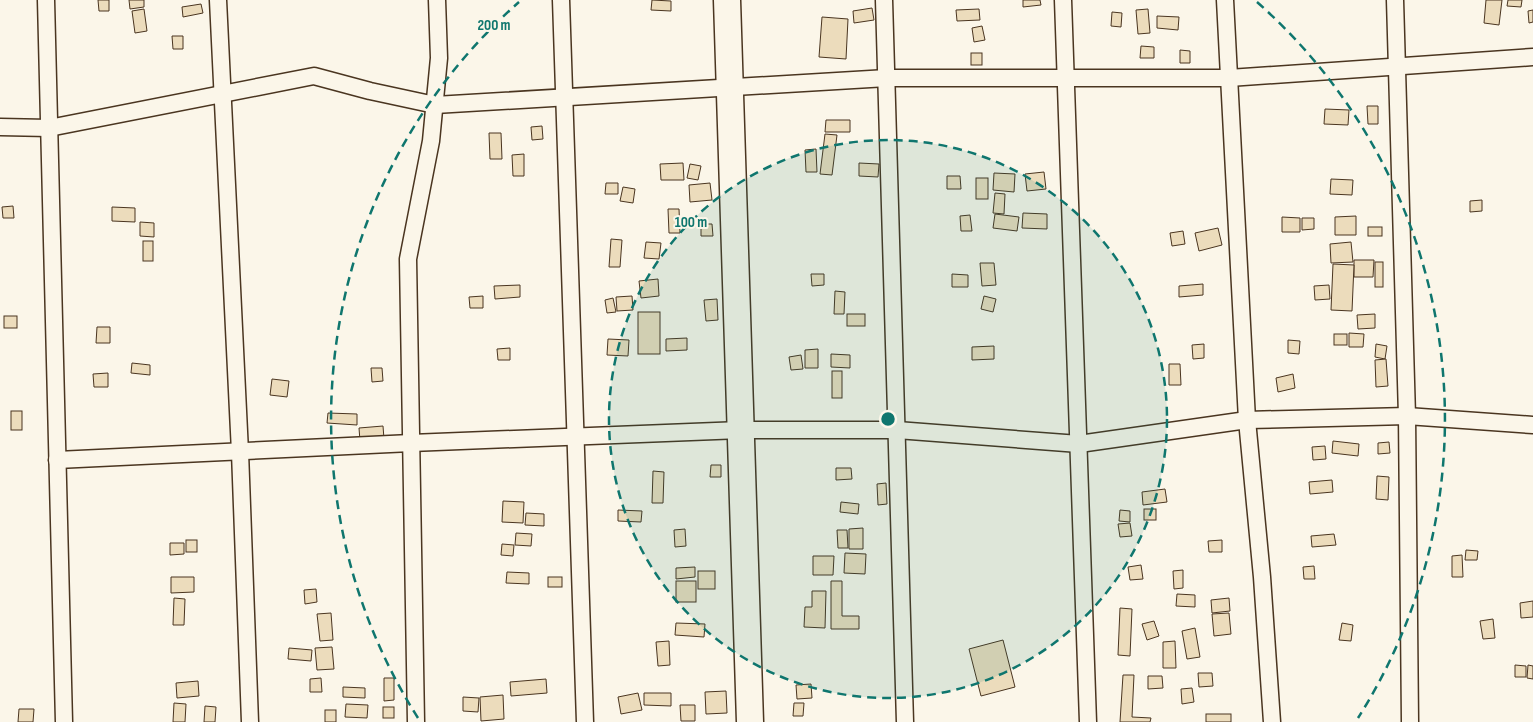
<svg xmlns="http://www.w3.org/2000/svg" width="1533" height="722" font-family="'Sofia Sans Condensed',sans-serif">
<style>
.building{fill:#ecdcbc;stroke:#4a3520}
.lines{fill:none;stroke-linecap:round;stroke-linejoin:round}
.street-casing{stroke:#4a3520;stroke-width:19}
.primary-casing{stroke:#4a3520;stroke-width:29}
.street{stroke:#fbf6e9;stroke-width:16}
.primary{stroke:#fbf6e9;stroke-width:26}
.ring{fill:none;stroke:#0f766e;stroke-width:2.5;stroke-dasharray:9 6}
.centre{fill:#0f766e;stroke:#fbf6e9;stroke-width:2.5}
.ring-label{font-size:15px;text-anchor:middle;font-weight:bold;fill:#0f766e;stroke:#fbf6e9;stroke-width:4;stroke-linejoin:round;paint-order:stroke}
</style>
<rect width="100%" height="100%" fill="#fbf6e9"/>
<g class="building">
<polygon points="98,0 109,0 109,11 99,11"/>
<polygon points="129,0 144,0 144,7 130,9"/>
<polygon points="652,0 671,1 671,11 651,10"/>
<polygon points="1023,0 1040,0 1041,5 1023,7"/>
<polygon points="1486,0 1502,0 1499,25 1484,23"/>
<polygon points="1508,0 1522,0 1521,7 1507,6"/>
<polygon points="201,4 203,13 183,17 182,7"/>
<polygon points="872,8 874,20 854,23 853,11"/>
<polygon points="144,9 147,31 135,33 132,11"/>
<polygon points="979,9 980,20 957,21 956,10"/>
<polygon points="1148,9 1150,33 1138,34 1136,10"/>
<polygon points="1533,10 1533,22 1529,23 1528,11"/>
<polygon points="1112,12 1122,13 1121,27 1111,26"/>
<polygon points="1157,16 1179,17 1178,30 1157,28"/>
<polygon points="822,17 848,19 846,59 819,57"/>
<polygon points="982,26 985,40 974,42 972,28"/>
<polygon points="172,36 183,36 183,49 173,49"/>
<polygon points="1141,46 1154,47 1154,58 1140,58"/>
<polygon points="1180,50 1190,51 1190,63 1180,63"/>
<rect x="971" y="53" width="11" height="12"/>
<polygon points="1367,106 1378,106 1378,124 1368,124"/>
<polygon points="1325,109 1349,110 1348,125 1324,124"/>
<polygon points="826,120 850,120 850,132 825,132"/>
<polygon points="542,126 543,139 532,140 531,127"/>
<polygon points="489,133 501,133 502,159 490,159"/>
<polygon points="825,134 837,135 832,175 820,174"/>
<polygon points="816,149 817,172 806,172 805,150"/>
<polygon points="524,154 524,176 513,176 512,155"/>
<polygon points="683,163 684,180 661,180 660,164"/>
<polygon points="859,163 879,164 878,177 859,176"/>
<polygon points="690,164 701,166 698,180 687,178"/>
<polygon points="1044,172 1046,189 1027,191 1025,174"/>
<polygon points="994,173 1015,174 1014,192 993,190"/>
<polygon points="947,176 960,176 961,189 947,189"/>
<rect x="976" y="178" width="12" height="21"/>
<polygon points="1331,179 1353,180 1352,195 1330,194"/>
<polygon points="606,183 618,183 618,194 605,194"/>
<polygon points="710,183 712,200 690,202 689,185"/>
<polygon points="623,187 635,189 633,203 620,201"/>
<polygon points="995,193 1005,194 1004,214 993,213"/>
<polygon points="1482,200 1482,211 1470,212 1470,201"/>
<polygon points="13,206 14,218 3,218 2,207"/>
<polygon points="112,207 135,208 135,222 112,221"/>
<polygon points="668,209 679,209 680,233 669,233"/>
<polygon points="1023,213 1047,214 1047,229 1022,228"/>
<polygon points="995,214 1019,217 1017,231 993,228"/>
<polygon points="970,215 972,231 961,231 960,216"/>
<polygon points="1356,216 1356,235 1335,235 1335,217"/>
<polygon points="1282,217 1300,218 1300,232 1282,232"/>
<polygon points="1302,218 1314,218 1314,229 1302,230"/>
<polygon points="140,222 154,223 154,237 140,236"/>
<polygon points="701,224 712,224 713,236 701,236"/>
<rect x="1368" y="227" width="14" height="9"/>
<polygon points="1218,228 1222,245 1199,251 1195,233"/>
<polygon points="1183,231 1185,244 1172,246 1170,233"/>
<polygon points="611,239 622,240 620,267 609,267"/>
<rect x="143" y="241" width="10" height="20"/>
<polygon points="646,242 661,243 659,259 644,258"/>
<polygon points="1351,242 1353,262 1331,263 1330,244"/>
<polygon points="1354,260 1374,260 1373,277 1354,277"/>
<rect x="1375" y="262" width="8" height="25"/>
<polygon points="980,263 994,263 996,285 982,286"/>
<polygon points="1333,264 1354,265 1352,311 1331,310"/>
<polygon points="811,274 824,274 824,285 812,286"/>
<polygon points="952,274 968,275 968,287 952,287"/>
<polygon points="658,279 659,296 641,298 639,281"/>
<polygon points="1203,284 1203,295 1179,297 1179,286"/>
<polygon points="520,285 520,297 495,299 494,286"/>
<polygon points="1329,285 1330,299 1315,300 1314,286"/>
<polygon points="835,291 845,292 844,314 834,314"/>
<polygon points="483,296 483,308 470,308 469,297"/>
<polygon points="632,296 633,310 617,311 616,297"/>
<polygon points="984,296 996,299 993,312 981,309"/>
<polygon points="613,298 616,312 607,313 605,300"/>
<polygon points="717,299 718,320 706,321 704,300"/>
<rect x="638" y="312" width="22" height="42"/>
<rect x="847" y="314" width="18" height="12"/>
<polygon points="1375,314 1375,328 1358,329 1357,315"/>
<rect x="4" y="316" width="13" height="12"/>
<polygon points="97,327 110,327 110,343 96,343"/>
<polygon points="1349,333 1364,334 1363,347 1349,347"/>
<rect x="1334" y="334" width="13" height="11"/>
<polygon points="687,338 687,350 666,351 666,339"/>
<polygon points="608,339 629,340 628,356 607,355"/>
<polygon points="1288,340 1300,341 1299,354 1288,353"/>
<polygon points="1204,344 1204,358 1193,359 1192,345"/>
<polygon points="1376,344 1387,346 1385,359 1375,357"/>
<polygon points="994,346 994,359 972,360 972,347"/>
<polygon points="510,348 510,360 498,360 497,349"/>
<polygon points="818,349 818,368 805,368 805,350"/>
<polygon points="831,354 850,355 850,368 831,367"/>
<polygon points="801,355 803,369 791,370 789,357"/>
<polygon points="1386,359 1388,386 1376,387 1375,360"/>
<polygon points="132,363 150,365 150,375 131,373"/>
<polygon points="1169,364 1180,364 1181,385 1169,385"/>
<polygon points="371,368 382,368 383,381 372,382"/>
<rect x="832" y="371" width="10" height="27"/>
<polygon points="108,373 108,387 94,387 93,374"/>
<polygon points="1293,374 1295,388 1278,392 1276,378"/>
<polygon points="272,379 289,381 287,397 270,395"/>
<rect x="11" y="411" width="11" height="19"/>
<polygon points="328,413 357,414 357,425 327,423"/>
<polygon points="383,426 384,439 360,441 359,428"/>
<polygon points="1333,441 1359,444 1358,456 1332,453"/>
<polygon points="1389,442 1390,453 1378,454 1378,443"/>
<polygon points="1325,446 1326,459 1313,460 1312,447"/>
<polygon points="711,465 721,465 721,477 710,477"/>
<polygon points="836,468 851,468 852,479 836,480"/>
<polygon points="653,471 664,472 663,503 652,503"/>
<polygon points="1377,476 1389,477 1388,500 1376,499"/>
<polygon points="1332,480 1333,492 1310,494 1309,482"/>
<polygon points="886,483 887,504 878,505 877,484"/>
<polygon points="1165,489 1167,502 1143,505 1142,492"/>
<polygon points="503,501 524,502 523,523 502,522"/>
<polygon points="841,502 859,504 858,514 840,512"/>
<rect x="1144" y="509" width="12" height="11"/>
<polygon points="618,510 642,511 641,522 618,521"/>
<polygon points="1120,510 1130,511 1130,522 1119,521"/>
<polygon points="526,513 544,514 544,526 525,525"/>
<polygon points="1130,523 1132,536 1120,537 1118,524"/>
<polygon points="863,528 863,549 849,549 849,529"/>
<polygon points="685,529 686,546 675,547 674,530"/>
<polygon points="837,530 847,530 848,548 838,548"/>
<polygon points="516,533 532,534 531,546 515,545"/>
<polygon points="1334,534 1336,545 1312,547 1311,536"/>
<rect x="186" y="540" width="11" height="12"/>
<polygon points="1222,540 1222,552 1209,552 1208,541"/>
<polygon points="170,543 184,543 184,554 170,555"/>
<polygon points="502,544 514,545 513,556 501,555"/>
<polygon points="1466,550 1478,551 1477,560 1465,560"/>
<polygon points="845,553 866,554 865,574 844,573"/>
<polygon points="1462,555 1463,577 1452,577 1452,556"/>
<polygon points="813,556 834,556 833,575 813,575"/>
<polygon points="1141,565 1143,579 1130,580 1128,567"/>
<polygon points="1314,566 1315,579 1304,579 1303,567"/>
<polygon points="695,567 695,577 676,579 676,568"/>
<polygon points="1183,570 1183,588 1174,589 1173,571"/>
<rect x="698" y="571" width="17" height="18"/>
<polygon points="507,572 529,573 529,584 506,583"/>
<polygon points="171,577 194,577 194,592 171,593"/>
<rect x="548" y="577" width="14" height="10"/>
<rect x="676" y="581" width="20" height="21"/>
<polygon points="831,581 842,581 842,616 859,616 859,629 831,629"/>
<polygon points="316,589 317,602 305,604 304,590"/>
<polygon points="812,591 826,591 825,628 804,627 805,607 812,607"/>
<polygon points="1177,594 1195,595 1195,607 1176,606"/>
<polygon points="174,598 185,599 184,625 173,625"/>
<polygon points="1229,598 1230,611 1212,613 1211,600"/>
<polygon points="1533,601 1533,617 1521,618 1520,603"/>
<polygon points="1120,608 1132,609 1130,656 1118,655"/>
<polygon points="331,613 333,640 320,641 317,614"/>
<polygon points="1229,613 1231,634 1214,636 1212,614"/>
<polygon points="1493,619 1495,638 1483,639 1480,621"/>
<polygon points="1154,621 1159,636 1147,640 1142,624"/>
<polygon points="676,623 705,624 704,637 675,635"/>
<polygon points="1342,623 1353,625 1351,641 1339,640"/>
<polygon points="1195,628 1200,657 1187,659 1182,631"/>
<polygon points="1003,640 1015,687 981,696 969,649"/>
<polygon points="669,641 670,665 658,666 656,642"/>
<polygon points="1175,641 1176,668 1163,668 1163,642"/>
<polygon points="332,647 334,669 317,670 315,648"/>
<polygon points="289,648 312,650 311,661 288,659"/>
<polygon points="1515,665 1526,666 1526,677 1515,677"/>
<polygon points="1528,665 1533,666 1533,679 1527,678"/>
<polygon points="1198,673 1212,673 1213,686 1199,687"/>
<polygon points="1123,675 1134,675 1132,717 1151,718 1150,722 1120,722"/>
<polygon points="1148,676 1162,676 1163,688 1148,689"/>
<polygon points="321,678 322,692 310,692 310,679"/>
<polygon points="384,678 394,678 394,700 384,701"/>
<polygon points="546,679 547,693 511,696 510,682"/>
<polygon points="198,681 199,696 177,698 176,683"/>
<polygon points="811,684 812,698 797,699 796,685"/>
<polygon points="343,687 365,688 365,698 343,697"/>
<polygon points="1192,688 1194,702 1182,704 1181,689"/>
<polygon points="726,691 727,713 706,714 705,692"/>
<polygon points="638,693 642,710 621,714 618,697"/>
<polygon points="644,693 671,693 671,706 644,705"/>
<polygon points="503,695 504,719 481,721 480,697"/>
<polygon points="463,697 479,698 478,712 463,711"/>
<polygon points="174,703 186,704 185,722 173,722"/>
<polygon points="794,703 804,703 803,716 793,716"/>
<polygon points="346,704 368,705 367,718 345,717"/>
<polygon points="680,705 695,705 695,721 681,721"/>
<polygon points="205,706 216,707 215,722 204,722"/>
<rect x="383" y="707" width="11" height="11"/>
<polygon points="19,709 34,709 33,722 18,722"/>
<rect x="325" y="710" width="11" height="12"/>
<rect x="1206" y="714" width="25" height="8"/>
</g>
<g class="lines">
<g class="street-casing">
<g id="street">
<polyline points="46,0 64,722"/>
<polyline points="218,0 240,452 250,722"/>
<polyline points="561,0 585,722"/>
<polyline points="884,0 905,722"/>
<polyline points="1063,0 1088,722"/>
<polyline points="1225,0 1247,420 1262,577 1272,722"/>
<polyline points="1395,0 1407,416 1410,722"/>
<polyline points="0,127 49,128 314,76 370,91 435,105 887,78 1229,78 1533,57"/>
<polyline points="57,460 411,443 741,430 897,430 1079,444 1247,420 1407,416 1533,425"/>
<polyline points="416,722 408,259 431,141 439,58 437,0"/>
</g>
</g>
<g class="primary-casing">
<polyline id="primary" points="727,0 750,722"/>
</g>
<use href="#street" class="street"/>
<use href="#primary" class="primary"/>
</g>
<circle cx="888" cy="419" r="279" fill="#0f766e" fill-opacity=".12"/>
<g class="ring">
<circle cx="888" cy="419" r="279"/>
<path d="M418 718A557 557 0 0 1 519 2M1257 2A557 557 0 0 1 1358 718"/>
</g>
<circle cx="888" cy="419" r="8" class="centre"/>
<g class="ring-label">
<text x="494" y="30">200 m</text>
<text x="691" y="227">100 m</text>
</g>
</svg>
